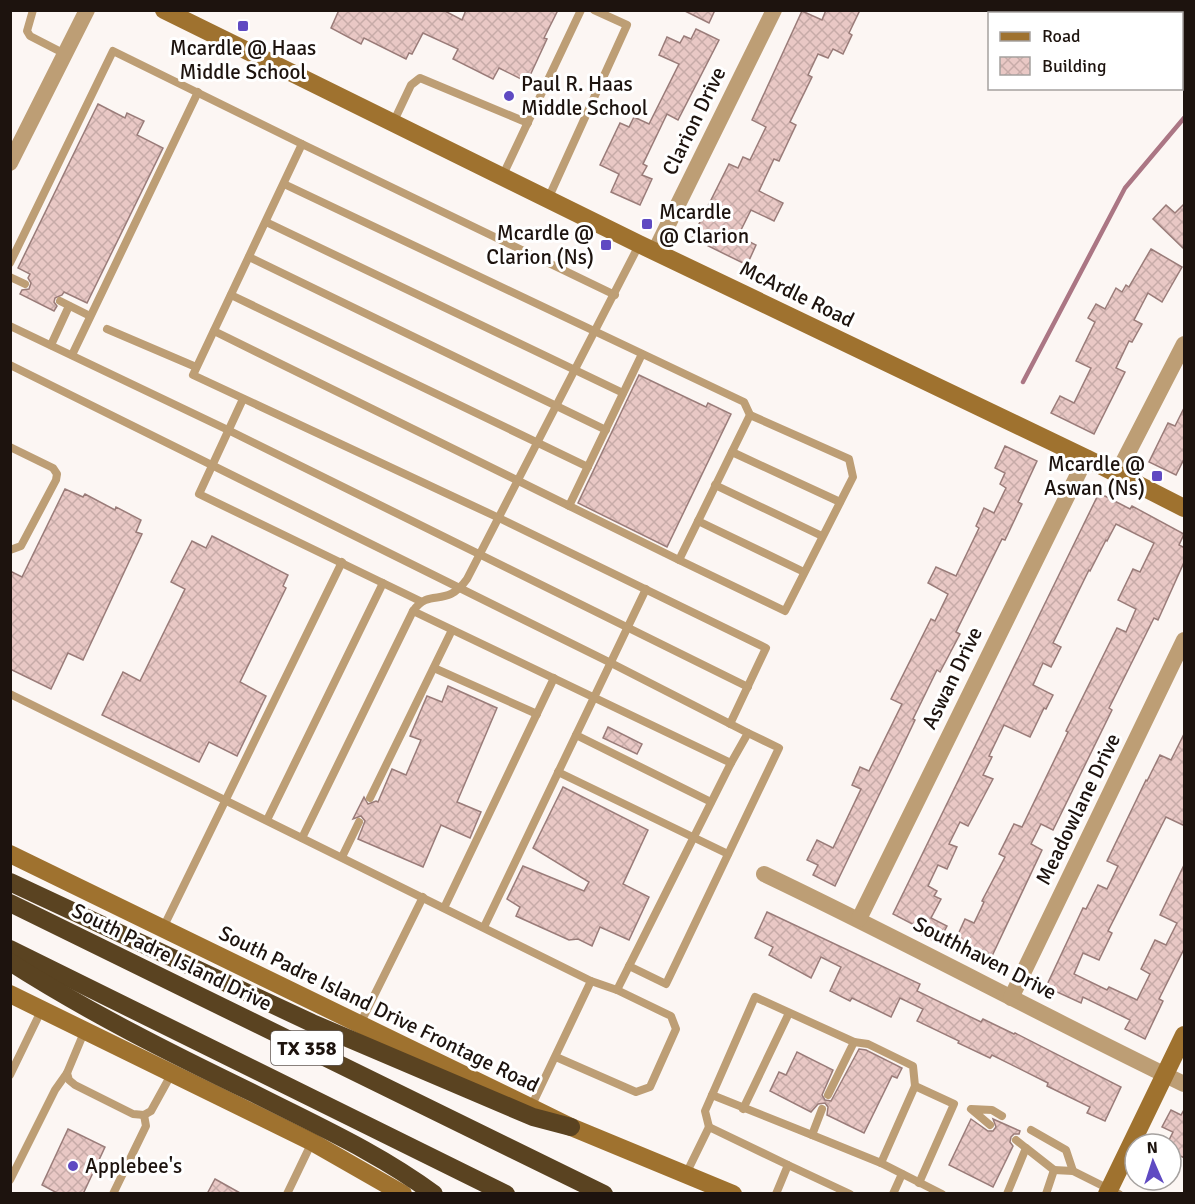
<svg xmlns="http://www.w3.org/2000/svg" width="1195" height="1204" font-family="Signika,sans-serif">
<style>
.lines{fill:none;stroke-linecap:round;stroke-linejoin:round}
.stream{stroke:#ab7684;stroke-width:4.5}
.building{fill:url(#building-cross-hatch);stroke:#9a7c79;stroke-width:1.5}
.lane{stroke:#bd9e75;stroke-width:8}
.street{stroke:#bd9e75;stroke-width:16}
.secondary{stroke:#9f722f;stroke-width:18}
.highway{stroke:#5a4321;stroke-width:18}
.poi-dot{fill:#5f4ac2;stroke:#fff;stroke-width:2}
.labels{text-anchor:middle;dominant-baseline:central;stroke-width:6;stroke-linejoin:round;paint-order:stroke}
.shield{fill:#fff;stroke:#615a56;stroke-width:1.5}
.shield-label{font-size:20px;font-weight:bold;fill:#1d130e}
.poi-label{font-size:21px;fill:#1d130e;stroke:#fff;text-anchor:start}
.street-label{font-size:21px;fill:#1d130e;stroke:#fff}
</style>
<defs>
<pattern id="building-cross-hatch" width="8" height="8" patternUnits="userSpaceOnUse" patternTransform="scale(1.5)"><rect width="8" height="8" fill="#e9c8c5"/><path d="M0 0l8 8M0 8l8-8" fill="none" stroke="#c7aba8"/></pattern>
</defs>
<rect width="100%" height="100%" fill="#fcf6f3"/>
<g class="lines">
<polyline class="stream" points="1023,382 1125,188 1184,118"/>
</g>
<g class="building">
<polygon points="339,10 443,10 462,20 466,10 558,10 544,38 547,39 527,82 499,68 493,79 453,59 458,49 423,33 412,54 409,53 406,59 364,38 361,44 331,28"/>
<polygon points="683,10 715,10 709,23"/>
<polygon points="826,10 860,10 849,33 852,35 843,54 833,49 828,58 818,54 808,75 812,77 790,122 796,125 779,161 774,159 759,191 783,203 774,221 751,210 738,236 756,245 747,265 692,238 729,164 738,168 743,157 750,160 766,127 752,120 802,11 822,20"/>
<polygon points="696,29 719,40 678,120 667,114 643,164 647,166 642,175 652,179 640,205 611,192 619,174 600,165 620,123 629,127 634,117 649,124 679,64 659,55 667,37 680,43 684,36 691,39"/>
<polygon points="98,104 125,118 127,113 144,121 137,135 163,148 87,303 64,292 62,295 55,298 54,302 57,306 54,311 20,294 22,290 29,289 31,283 28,278 30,274 18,268"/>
<polygon points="1185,203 1185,250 1153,219 1166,205 1175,213"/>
<polygon points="1151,249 1182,267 1162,302 1148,293 1134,320 1142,324 1132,342 1129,341 1116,368 1125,372 1094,434 1051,413 1060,396 1074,403 1091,368 1076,361 1095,322 1088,318 1096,304 1105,309 1116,288 1122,292 1126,285 1129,287"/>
<polygon points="639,375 706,407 708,403 731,414 667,547 578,503"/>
<polygon points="1185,406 1185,457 1176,475 1149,462 1168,423 1175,426"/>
<polygon points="1005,446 1037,461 1018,502 1022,504 1005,540 1002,539 956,632 960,634 940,672 937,670 913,719 915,720 895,762 835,886 813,875 818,865 807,860 817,840 833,848 861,789 852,785 860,767 869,771 902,704 891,699 931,619 935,621 948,594 928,583 936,567 956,576 979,528 976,526 984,508 994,513 1006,488 1000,484 1005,473 995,468"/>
<polygon points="65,489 83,497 85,494 115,510 116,507 141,520 136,532 142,534 83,660 68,653 51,689 10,669 10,571 22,577"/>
<polygon points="1099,493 1130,509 1132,506 1184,534 1179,545 1185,548 1185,560 1158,620 1154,618 1109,708 1112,710 1053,830 1041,824 1031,844 1042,850 992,956 956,939 965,919 974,923 984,902 982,901 1005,857 999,854 1014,824 1022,827 1068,732 1066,731 1117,628 1126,632 1136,609 1118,600 1133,569 1140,572 1154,543 1116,524 1107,541 1106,540 1090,571 1089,570 1053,643 1061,647 1051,667 1043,663 1033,685 1053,695 1046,709 1044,708 1030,737 1004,725 989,756 992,757 983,775 993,779 968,826 960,822 949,844 957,847 947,869 938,865 928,886 937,891 934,896 941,899 931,918 947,926 938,943 922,935 924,930 893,914"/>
<polygon points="212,536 288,575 283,586 286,588 240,682 266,696 237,756 209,742 199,762 102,715 123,672 140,681 185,589 171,582 192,541 206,548"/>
<polygon points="448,686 497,708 457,802 481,812 470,838 441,825 423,867 358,839 365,821 361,816 353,819 364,797 368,804 376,801 378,802 392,769 406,775 421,740 410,736 427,696 442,702"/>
<polygon points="608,727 642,744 637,754 603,738"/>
<polygon points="1185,732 1185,826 1166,817 1108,931 1112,933 1099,960 1083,953 1074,974 1107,990 1109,987 1137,1000 1150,974 1141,969 1155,940 1166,945 1177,923 1160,915 1185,863 1185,947 1159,999 1163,1001 1145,1039 1125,1029 1130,1020 1083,997 1081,1003 1046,987 1083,908 1086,909 1098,885 1107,889 1118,866 1107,861 1146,780 1147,781 1160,755 1171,760"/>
<polygon points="563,787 648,830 623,884 649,897 629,940 600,927 592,946 578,939 569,940 516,916 520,907 507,899 523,866 584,891 589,882 533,848"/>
<polygon points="767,912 920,984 917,991 981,1022 983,1019 1014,1034 1015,1033 1121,1087 1105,1121 1087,1113 1090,1107 1047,1086 1048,1083 992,1055 990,1058 958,1043 959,1041 917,1021 923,1009 900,998 891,1017 852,998 850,1001 830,991 841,967 821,957 811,978 769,955 773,947 755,938"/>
<polygon points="859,1049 866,1050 902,1068 897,1078 892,1076 864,1133 827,1115 828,1107 825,1103 818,1104 811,1112 770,1091 779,1072 786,1075 797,1052 833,1070 822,1095 825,1100 831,1101"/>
<polygon points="1185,1108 1185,1158 1171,1152 1171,1144 1167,1144 1173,1132 1162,1127 1171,1110 1181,1115"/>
<polygon points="971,1119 988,1131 993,1131 996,1127 993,1119 1020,1131 1019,1134 1014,1134 1011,1137 1010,1142 1013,1146 993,1187 949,1165"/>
<polygon points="68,1129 105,1147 83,1194 59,1194 42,1185"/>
<polygon points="215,1179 242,1194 207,1194"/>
</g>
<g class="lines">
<g class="lane">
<polyline points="33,10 27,31 30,36 65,54"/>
<polyline points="393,123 411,85 420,78 528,123"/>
<polyline points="502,177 581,10"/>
<polyline points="548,199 627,25 594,10"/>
<polyline points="266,222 623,393"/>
<polyline points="249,257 606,430"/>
<polyline points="10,263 113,51 302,144"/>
<polyline points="10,277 25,284"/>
<polyline points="231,295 588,467"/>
<polyline points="615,295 302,144 193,375 499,518 766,648 730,724"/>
<polyline points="60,301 90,316"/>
<polyline points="10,326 228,430 748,687"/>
<polyline points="107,329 196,367"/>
<polyline points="214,331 679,560 750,415 744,402 284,184"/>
<polyline points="51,345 69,306"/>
<polyline points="72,355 198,92"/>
<polyline points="10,365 611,663 748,733 731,763 617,990 671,1016 676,1029 650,1087 636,1092 556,1057"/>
<polyline points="243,399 199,494 420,601"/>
<polyline points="10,447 53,468 57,474 56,480 21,546 10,550"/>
<polyline points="732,452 840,502"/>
<polyline points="715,485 822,536"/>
<polyline points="569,506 642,354"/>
<polyline points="698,521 804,572"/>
<polyline points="679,560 785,611 853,477 849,459 750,415"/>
<polyline points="413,611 731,763"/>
<polyline points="434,668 537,714"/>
<polyline points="10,694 591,981 531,1107"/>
<polyline points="576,735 711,802"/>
<polyline points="558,772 728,854"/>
<polyline points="370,798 452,630"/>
<polyline points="267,820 383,583"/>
<path d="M 302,838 L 413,611 C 431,586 445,610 467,579 L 639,245"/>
<polyline points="342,857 359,822"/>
<polyline points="444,908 554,678"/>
<polyline points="484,927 646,589"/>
<polyline points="163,928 342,562"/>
<polyline points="629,966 666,984 779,748 748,733"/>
<polyline points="591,981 617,990"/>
<polyline points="360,1024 423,897"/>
<polyline points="85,1030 67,1073 69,1080 75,1085 133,1114 144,1115 151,1111 172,1073"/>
<polyline points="854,1042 868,1044 913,1066 915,1086 954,1104 919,1183"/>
<polyline points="10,1075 42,1009"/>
<polyline points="712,1095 812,1135 822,1109"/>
<polyline points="743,1109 789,1013"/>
<polyline points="990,1125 971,1109 992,1110 1002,1116"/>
<polyline points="709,1127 705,1111 755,997 854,1042 828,1095"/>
<polyline points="1031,1130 1066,1150 1073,1171 1119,1194"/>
<polyline points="812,1135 881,1163 942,1194"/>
<polyline points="1016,1140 1026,1148"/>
<polyline points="881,1163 915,1086"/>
<polyline points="788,1165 850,1194"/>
<polyline points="1054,1170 1073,1171"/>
<polyline points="686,1174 709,1127 788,1165 776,1194"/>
<polyline points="10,1180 55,1090 67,1073"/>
<polyline points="113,1194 146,1126 144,1115"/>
<polyline points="287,1194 312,1142"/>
<polyline points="893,1194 902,1174"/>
<polyline points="1007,1194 1026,1148 1054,1170 1046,1194"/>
</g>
<g class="street">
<polyline points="10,163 87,10"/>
<polyline points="655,251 774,10"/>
<polyline points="1117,474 1184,344"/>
<path d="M 764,874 C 905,941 1043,1016 1184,1084"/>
<polyline points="859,919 1086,458"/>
<polyline points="1011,998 1184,640"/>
</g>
<g class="secondary">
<polyline points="164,10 639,244 1086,458 1184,508"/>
<polyline points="10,854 571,1127 733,1194"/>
<polyline points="10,994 312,1142 403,1194"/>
<polyline points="1107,1194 1184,1035"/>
</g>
<g class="highway">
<polyline points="10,882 312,1023 533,1117 571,1127"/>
<polyline points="10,903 604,1194"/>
<polyline points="10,949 506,1194"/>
<path d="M 10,962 C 88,1012 172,1054 255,1094 C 316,1125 379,1153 434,1194"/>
</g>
</g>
<g class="poi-dot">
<rect x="237" y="20" width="12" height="12" rx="3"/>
<circle cx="509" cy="96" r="6"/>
<rect x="641" y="218" width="12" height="12" rx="3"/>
<rect x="600" y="239" width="12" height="12" rx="3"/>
<rect x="1151" y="470" width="12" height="12" rx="3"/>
<circle cx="73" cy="1166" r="6"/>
</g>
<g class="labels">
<rect class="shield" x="271" y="1031" width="72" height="34" rx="4.5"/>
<g class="shield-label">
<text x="307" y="1048">TX 358</text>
</g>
<g class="poi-label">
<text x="243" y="48" text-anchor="middle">Mcardle @ Haas<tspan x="243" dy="24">Middle School</tspan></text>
<text x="521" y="84">Paul R. Haas<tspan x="521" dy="24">Middle School</tspan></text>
<text x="659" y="212">Mcardle<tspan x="659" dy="24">@ Clarion</tspan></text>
<text x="594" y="233" text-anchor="end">Mcardle @<tspan x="594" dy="24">Clarion (Ns)</tspan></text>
<text x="1145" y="464" text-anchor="end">Mcardle @<tspan x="1145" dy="24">Aswan (Ns)</tspan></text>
<text x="85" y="1166">Applebee's</text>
</g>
<g class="street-label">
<text transform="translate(694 121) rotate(-64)">Clarion Drive</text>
<text transform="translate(797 294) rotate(26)">McArdle Road</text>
<text transform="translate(952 678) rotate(-64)">Aswan Drive</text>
<text transform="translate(1078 809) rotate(-64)">Meadowlane Drive</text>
<text transform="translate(172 957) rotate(26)">South Padre Island Drive</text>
<text transform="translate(985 958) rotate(27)">Southhaven Drive</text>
<text transform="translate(379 1009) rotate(26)">South Padre Island Drive Frontage Road</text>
</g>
</g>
<rect width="1195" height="1204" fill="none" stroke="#1d130e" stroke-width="24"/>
<rect x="988" y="12" width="195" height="78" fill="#ffffff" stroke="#a5a19f" stroke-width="1.5"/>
<rect x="1000" y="32" width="30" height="9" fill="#9f722f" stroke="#a5a19f" stroke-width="1.5"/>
<text x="1042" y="42" font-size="18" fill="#1d130e">Road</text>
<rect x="1000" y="57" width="30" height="18" fill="url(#building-cross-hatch)" stroke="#a5a19f" stroke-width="1.5"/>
<text x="1042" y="72" font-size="18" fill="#1d130e">Building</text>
<g transform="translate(1153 1162) rotate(357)"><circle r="28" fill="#ffffff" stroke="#a5a19f" stroke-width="1.5"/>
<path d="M0-4.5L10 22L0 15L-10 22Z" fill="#5f4ac2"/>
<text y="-9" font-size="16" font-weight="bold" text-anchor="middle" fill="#1d130e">N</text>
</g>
</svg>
